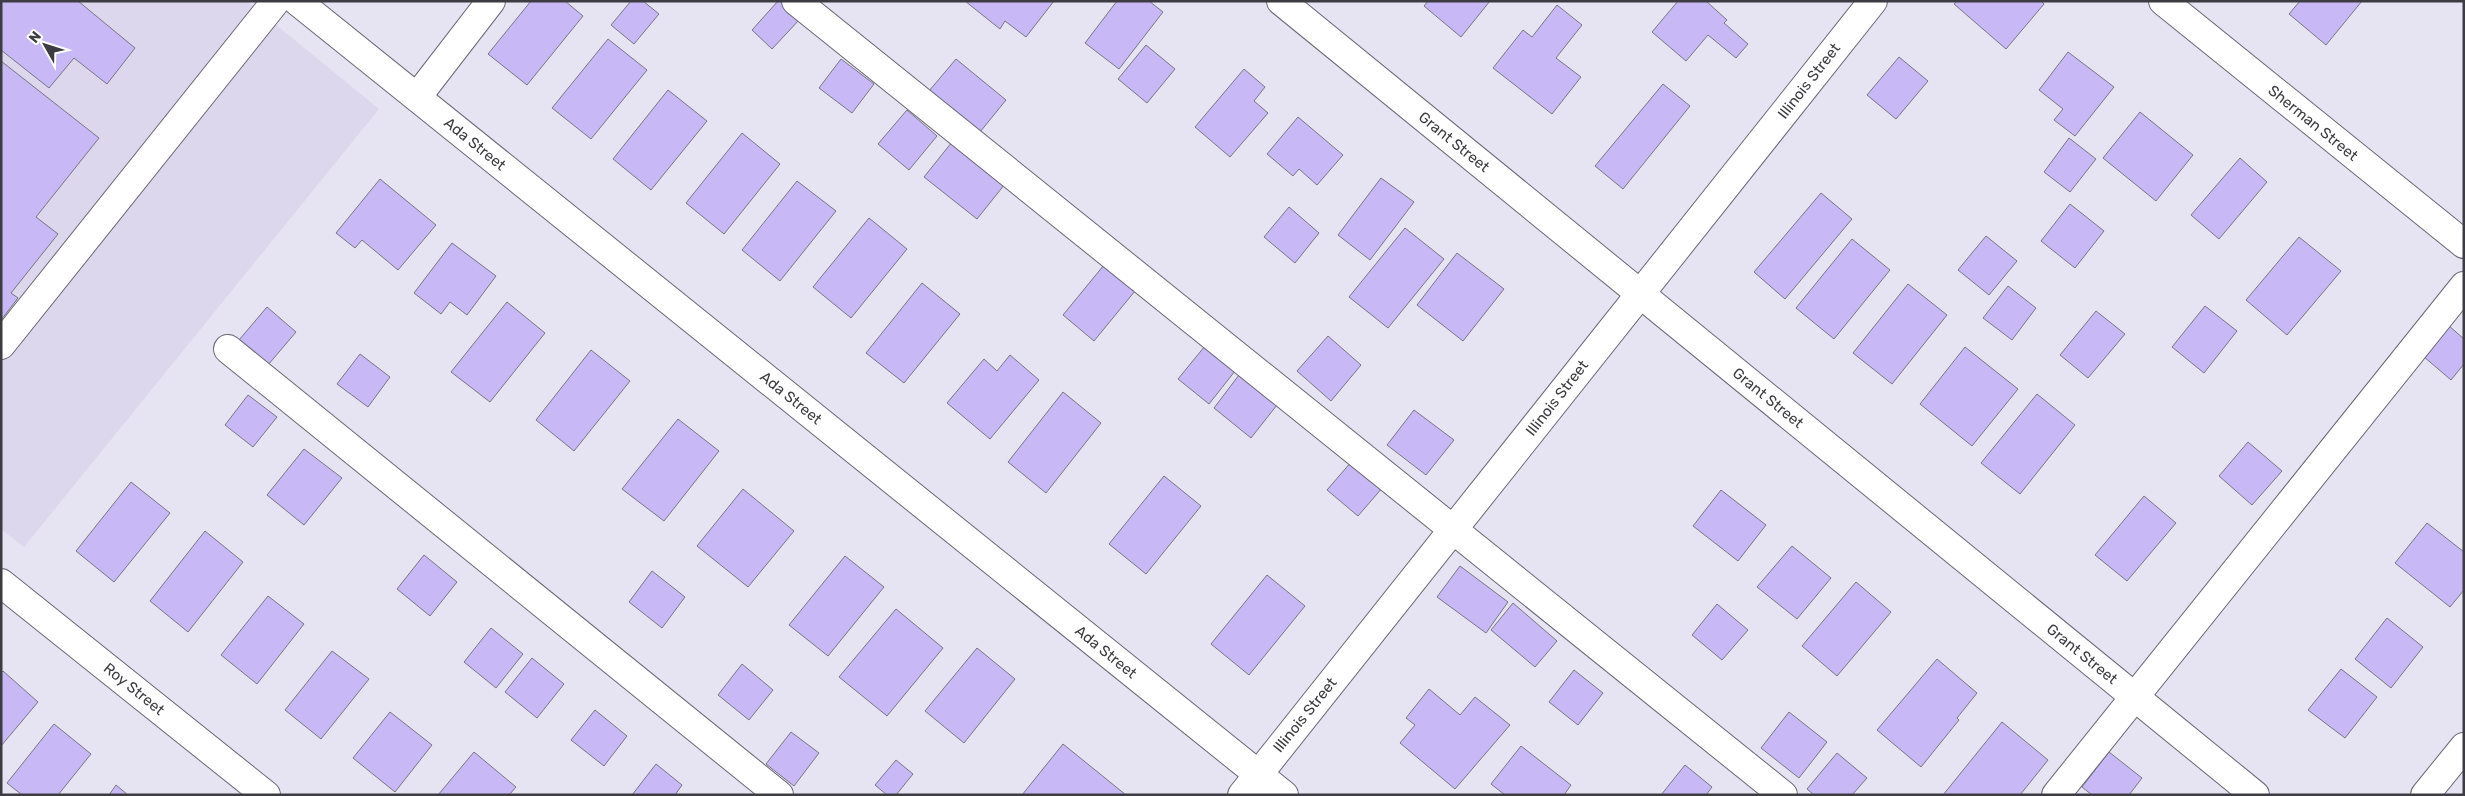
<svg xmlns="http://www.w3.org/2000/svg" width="2465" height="796" font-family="Rubik,sans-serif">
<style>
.built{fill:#dcd7ed}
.building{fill:#c8b8f5;stroke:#797684}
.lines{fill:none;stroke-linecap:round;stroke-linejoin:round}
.minor-casing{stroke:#6b6875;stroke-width:30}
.minor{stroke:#fff;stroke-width:28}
.labels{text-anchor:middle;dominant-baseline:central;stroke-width:4;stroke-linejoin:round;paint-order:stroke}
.street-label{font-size:15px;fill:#3d3c42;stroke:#fff}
</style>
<rect width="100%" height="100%" fill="#e6e3f2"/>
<polygon class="built" points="1,1 247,1 379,109 24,547 1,529"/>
<g class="building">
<polygon points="1,1 78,1 135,48 107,84 74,58 49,88 1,50"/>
<polygon points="531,1 565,1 583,16 527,85 488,54"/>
<polygon points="631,1 643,1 659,14 634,44 611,25"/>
<polygon points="778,1 781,1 800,19 772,49 752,30"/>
<polygon points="965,1 1054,1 1026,37 1005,21 1000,29"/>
<polygon points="1117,1 1149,1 1163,12 1119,69 1085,43"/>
<polygon points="1428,1 1490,1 1461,37 1424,6"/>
<polygon points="1678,1 1706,1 1727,20 1724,23 1748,44 1736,58 1708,35 1686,61 1652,32"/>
<polygon points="1957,1 2041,1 2044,4 2006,49 1954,4"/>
<polygon points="2300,1 2362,1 2326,45 2289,14"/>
<polygon points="1557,5 1582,25 1556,58 1581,77 1552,114 1493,68 1523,30 1532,37"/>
<polygon points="608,39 647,70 591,139 552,108"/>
<polygon points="1146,45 1175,69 1147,103 1118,79"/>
<polygon points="2068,52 2114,87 2075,136 2054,120 2063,109 2039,90"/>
<polygon points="1899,57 1928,81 1896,119 1867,95"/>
<polygon points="841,59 874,84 852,113 819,88"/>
<polygon points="956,59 1006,100 980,132 929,91"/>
<polygon points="1,61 99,138 36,217 58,234 11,293 18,298 1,320"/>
<polygon points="1244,69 1265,87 1254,101 1268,113 1230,157 1195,127"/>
<polygon points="1663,84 1690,106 1623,189 1595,166"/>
<polygon points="668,90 707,121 651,190 613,159"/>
<polygon points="907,110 937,136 909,170 878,144"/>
<polygon points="2140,112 2193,155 2156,201 2103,158"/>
<polygon points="1298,117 1343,155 1317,185 1299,169 1293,176 1267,154"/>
<polygon points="742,133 780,164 724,234 686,203"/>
<polygon points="2069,138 2096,159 2070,192 2044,172"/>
<polygon points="952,142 1005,184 977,219 924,177"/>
<polygon points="2240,158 2267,182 2219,239 2191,215"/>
<polygon points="1381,178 1414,202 1370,260 1338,235"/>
<polygon points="380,179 436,225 398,270 362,240 355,248 336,233"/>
<polygon points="797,181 836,211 780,281 742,250"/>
<polygon points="1821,193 1852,219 1785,299 1754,272"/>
<polygon points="2070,204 2104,231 2075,268 2041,241"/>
<polygon points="1289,207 1319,233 1295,263 1264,237"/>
<polygon points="869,218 907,249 851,318 813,287"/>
<polygon points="1405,228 1444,259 1388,328 1349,297"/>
<polygon points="1986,236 2017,261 1989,295 1958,270"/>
<polygon points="2299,237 2341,271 2287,335 2246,300"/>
<polygon points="1852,239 1890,270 1834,339 1796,308"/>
<polygon points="452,243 496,276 467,315 450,302 441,314 414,293"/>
<polygon points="1457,253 1504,289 1463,341 1417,305"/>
<polygon points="1104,265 1135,291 1094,341 1063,315"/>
<polygon points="922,283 960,314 904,383 866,353"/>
<polygon points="1908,284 1947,315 1892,384 1853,353"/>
<polygon points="2008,286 2036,308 2012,340 1983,318"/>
<polygon points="507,302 545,333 490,402 451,372"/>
<polygon points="2205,306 2237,331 2204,373 2172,347"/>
<polygon points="267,307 296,332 268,365 239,340"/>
<polygon points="2096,311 2125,334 2088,378 2060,355"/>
<polygon points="2448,325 2464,339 2464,364 2451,380 2423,356"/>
<polygon points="1328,336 1361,365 1331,401 1297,371"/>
<polygon points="1205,346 1235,371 1209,404 1178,379"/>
<polygon points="1965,347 2018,389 1972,446 1920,404"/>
<polygon points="591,350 630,381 574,451 536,420"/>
<polygon points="360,354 390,377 368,407 337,384"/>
<polygon points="1010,355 1039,380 990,439 947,403 984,359 997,371"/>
<polygon points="1239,375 1277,405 1251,438 1214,408"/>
<polygon points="1063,392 1101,423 1046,493 1008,462"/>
<polygon points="2037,394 2075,425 2020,494 1981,463"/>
<polygon points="248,395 277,417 253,447 225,425"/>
<polygon points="1414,410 1454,440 1426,475 1387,445"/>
<polygon points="678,419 719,451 664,521 622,489"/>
<polygon points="2248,442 2282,471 2252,505 2219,476"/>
<polygon points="304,449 342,478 304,525 267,495"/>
<polygon points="1352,461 1383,487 1358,516 1327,490"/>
<polygon points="1164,476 1201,506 1146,574 1109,544"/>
<polygon points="131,482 170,513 114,582 76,551"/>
<polygon points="743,489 794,531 748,587 697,546"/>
<polygon points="1721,490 1766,525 1738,561 1693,526"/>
<polygon points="2144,496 2176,523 2127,581 2095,555"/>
<polygon points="2427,523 2464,552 2464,590 2450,607 2395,563"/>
<polygon points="205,531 243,562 188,632 150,601"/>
<polygon points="1792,546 1831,578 1797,619 1757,587"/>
<polygon points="424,555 457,582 430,616 397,589"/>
<polygon points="845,556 884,587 828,656 789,625"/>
<polygon points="1460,566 1508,602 1486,633 1437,597"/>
<polygon points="652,571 685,597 662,628 629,602"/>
<polygon points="1267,575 1305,606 1249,675 1211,644"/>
<polygon points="1856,582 1891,612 1837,676 1802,646"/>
<polygon points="268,596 304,624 257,684 221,655"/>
<polygon points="1513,603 1557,641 1535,667 1491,630"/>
<polygon points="1717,604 1748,630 1722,660 1692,635"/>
<polygon points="896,609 943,648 887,716 839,677"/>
<polygon points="2387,618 2423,647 2391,688 2355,659"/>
<polygon points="491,628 523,654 496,688 464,662"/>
<polygon points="977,648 1015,679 964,743 925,711"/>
<polygon points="332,651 369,679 321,739 285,710"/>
<polygon points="532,658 564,684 537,718 505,692"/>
<polygon points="1937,659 1977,693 1957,718 1959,720 1921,767 1877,730"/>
<polygon points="742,664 773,690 749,720 718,695"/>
<polygon points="2341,669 2377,697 2345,738 2308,710"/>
<polygon points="1574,670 1603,693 1578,725 1549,702"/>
<polygon points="3,671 38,702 1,746 1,673"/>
<polygon points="1429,689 1460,715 1475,697 1510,725 1455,789 1400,743 1415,725 1406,718"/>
<polygon points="595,710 627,736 604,766 571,740"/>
<polygon points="390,712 432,745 395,792 353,758"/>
<polygon points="1789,712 1827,742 1799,778 1761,748"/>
<polygon points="2002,722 2048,760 2020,795 1943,795"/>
<polygon points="54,724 91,754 58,795 22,795 7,783"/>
<polygon points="791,732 819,753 794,786 766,764"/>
<polygon points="1063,744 1126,795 1022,795"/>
<polygon points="1521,746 1571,785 1564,795 1505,795 1491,784"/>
<polygon points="474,752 516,787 509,795 438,795"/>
<polygon points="2109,752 2142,778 2129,795 2092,795 2082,787"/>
<polygon points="1837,753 1867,778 1852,795 1814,795 1807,789"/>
<polygon points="896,760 913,774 896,795 887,795 875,785"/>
<polygon points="656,764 682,785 675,795 632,795"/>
<polygon points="1685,765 1712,787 1706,795 1661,795"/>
<polygon points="116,785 128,795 109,795"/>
</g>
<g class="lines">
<g class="minor-casing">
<g id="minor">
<polyline points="297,1 1284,795"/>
<polyline points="796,1 1783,795"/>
<polyline points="1281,1 2255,795"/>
<polyline points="2163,1 2464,244"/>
<polyline points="417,97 491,1"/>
<polyline points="1,345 276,1"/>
<polyline points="228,349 779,795"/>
<polyline points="1,583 266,795"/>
<polyline points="1242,795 1873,1"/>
<polyline points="2056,795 2464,286"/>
<polyline points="2425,795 2464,747"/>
</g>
</g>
<use href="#minor" class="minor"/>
</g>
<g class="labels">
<g class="street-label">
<text transform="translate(1809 81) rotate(-52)">Illinois Street</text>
<text transform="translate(2313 123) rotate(39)">Sherman Street</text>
<text transform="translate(1454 142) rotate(39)">Grant Street</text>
<text transform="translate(475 144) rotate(39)">Ada Street</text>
<text transform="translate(791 398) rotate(39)">Ada Street</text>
<text transform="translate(1557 398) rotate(-52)">Illinois Street</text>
<text transform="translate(1768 398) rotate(39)">Grant Street</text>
<text transform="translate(1106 652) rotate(39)">Ada Street</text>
<text transform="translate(2082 654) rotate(39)">Grant Street</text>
<text transform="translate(134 689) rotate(39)">Roy Street</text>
<text transform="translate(1305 715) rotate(-51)">Illinois Street</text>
</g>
</g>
<rect width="2465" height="796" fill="none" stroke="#3d3c42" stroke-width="5"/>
<g transform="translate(45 45) rotate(309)" stroke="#ffffff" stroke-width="4" paint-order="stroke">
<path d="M0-4L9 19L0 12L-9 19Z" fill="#3d3c42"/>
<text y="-8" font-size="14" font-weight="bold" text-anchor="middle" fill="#3d3c42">N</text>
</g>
</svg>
